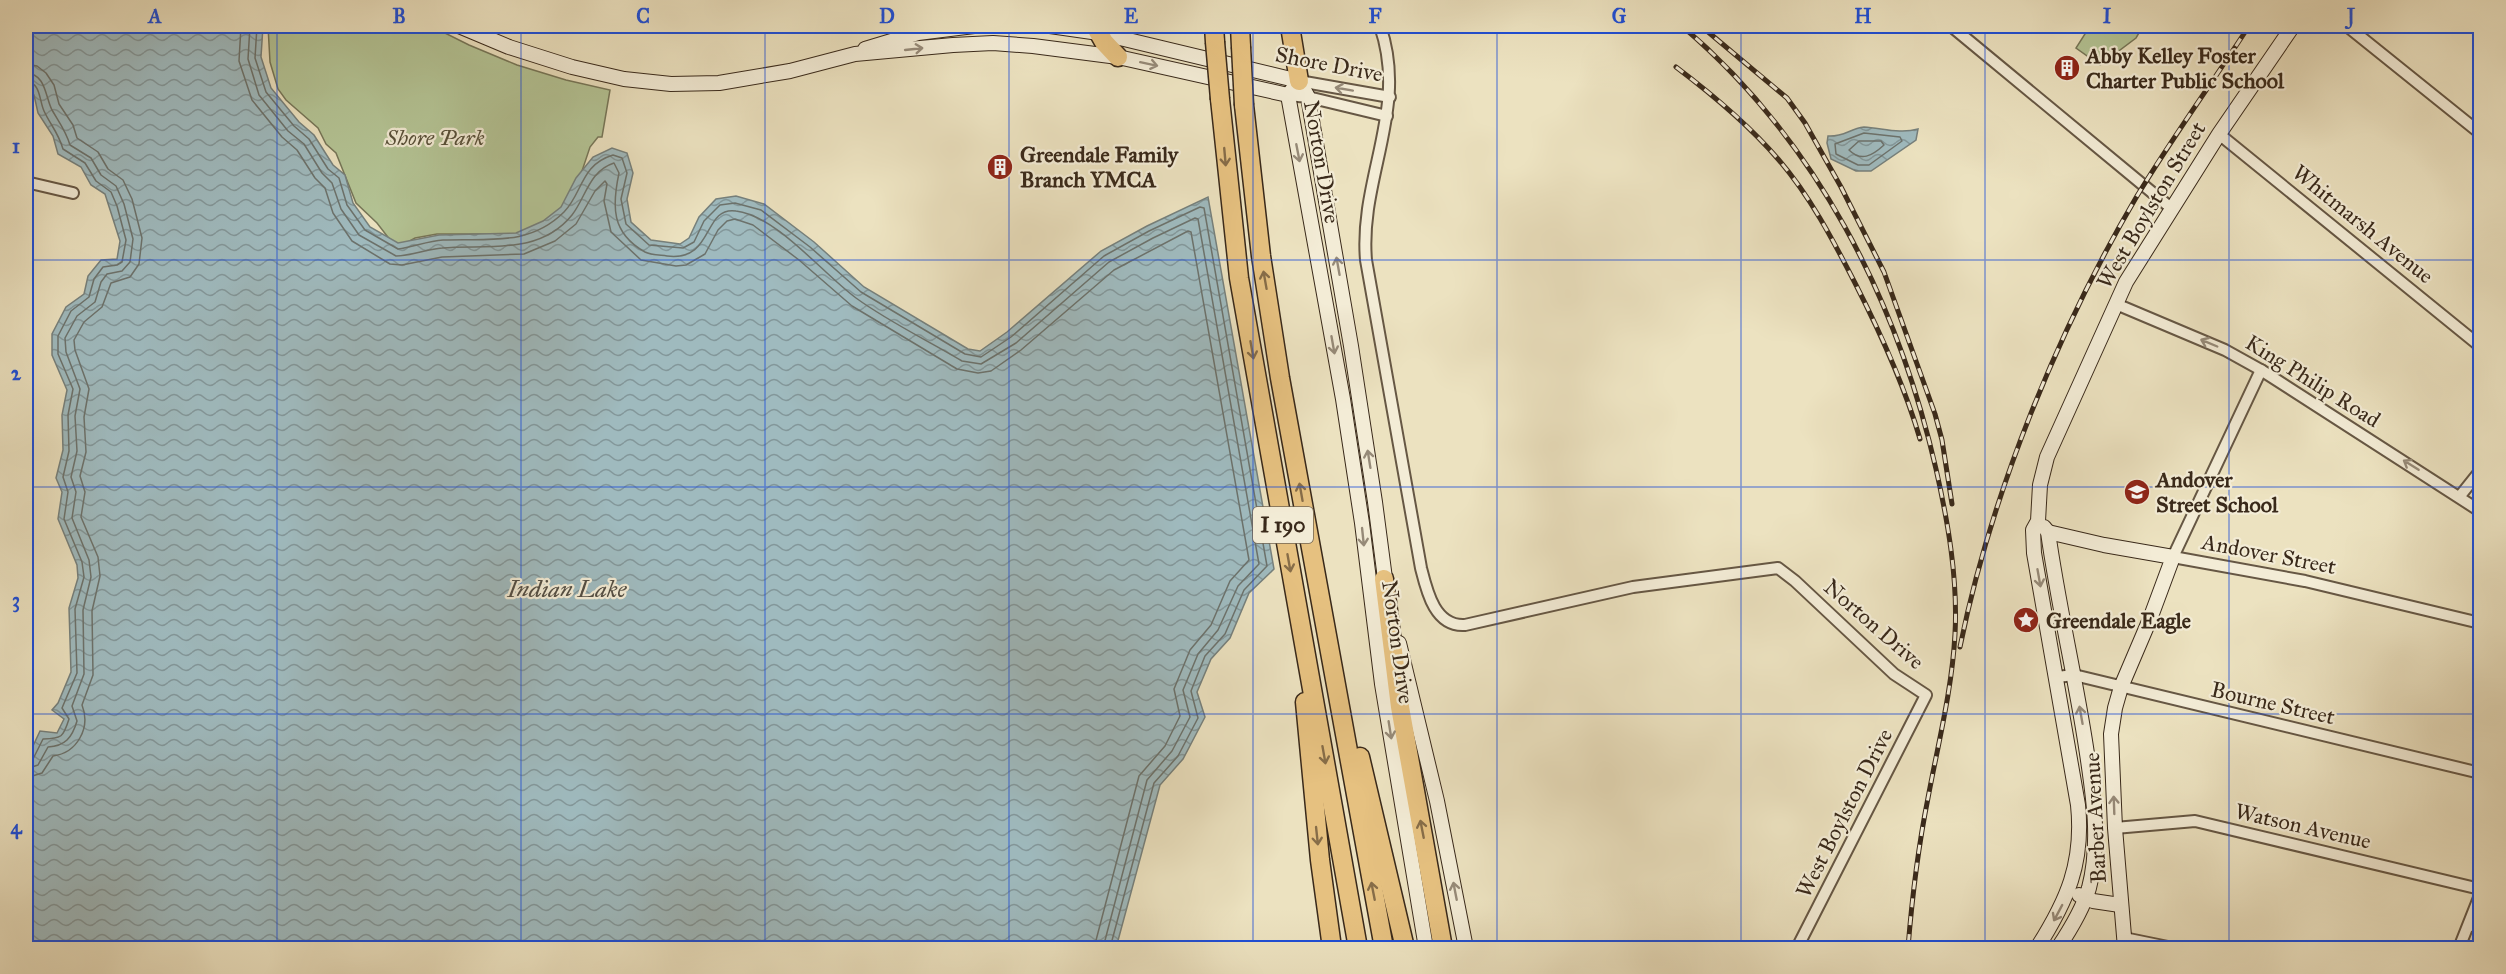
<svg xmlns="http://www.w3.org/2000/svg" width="2506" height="974" font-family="'IM FELL Great Primer',serif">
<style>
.park{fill:#b4c495;stroke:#767658;stroke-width:1.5}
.water{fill:url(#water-waves);stroke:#76807c;stroke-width:1.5}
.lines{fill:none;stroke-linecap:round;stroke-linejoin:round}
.shore{stroke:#6c726c;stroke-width:1.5}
.street-casing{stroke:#665744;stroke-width:14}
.secondary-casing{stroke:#39291a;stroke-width:16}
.highway-casing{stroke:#39291a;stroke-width:21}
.street{stroke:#f3ecd6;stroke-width:10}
.secondary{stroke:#f3ecd6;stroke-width:14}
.highway{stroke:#e6c180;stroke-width:18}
.rail-casing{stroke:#39291a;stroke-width:5}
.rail{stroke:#f3ecd6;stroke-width:3;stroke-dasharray:9;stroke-linecap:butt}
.highway-bridge-casing{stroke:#39291a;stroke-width:21;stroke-linecap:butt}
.highway-bridge{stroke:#e6c180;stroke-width:18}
.oneway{stroke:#968a78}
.oneway2{stroke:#876d48}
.grid{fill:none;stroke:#1d4ed8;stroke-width:1.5;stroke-opacity:0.55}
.labels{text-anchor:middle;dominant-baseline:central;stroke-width:4.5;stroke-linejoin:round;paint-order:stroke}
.shield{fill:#f3ecd6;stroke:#716452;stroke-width:1.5}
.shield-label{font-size:21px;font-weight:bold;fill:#39291a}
.poi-label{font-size:22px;font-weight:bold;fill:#39291a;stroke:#f3ecd6;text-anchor:start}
.street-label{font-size:22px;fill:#39291a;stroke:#f3ecd6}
.park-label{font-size:22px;font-style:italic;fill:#585039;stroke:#f3ecd6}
.water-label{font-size:24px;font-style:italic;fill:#524d43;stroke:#f3ecd6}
.neatline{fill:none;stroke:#1d4ed8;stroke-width:2}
.grid-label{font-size:20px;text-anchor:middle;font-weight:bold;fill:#1d4ed8}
</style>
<defs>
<pattern id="water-waves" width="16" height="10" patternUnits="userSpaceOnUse" patternTransform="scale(1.5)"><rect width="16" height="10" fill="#9fbabe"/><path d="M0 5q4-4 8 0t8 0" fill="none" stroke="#83979a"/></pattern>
</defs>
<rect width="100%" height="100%" fill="#ece2c0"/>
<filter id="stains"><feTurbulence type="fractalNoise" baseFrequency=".00333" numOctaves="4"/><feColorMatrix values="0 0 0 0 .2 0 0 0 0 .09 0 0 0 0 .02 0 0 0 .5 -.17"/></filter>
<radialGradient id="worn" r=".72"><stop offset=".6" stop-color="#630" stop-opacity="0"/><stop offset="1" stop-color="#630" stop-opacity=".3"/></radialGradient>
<g class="park">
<polygon points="268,26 431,26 469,45 517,65 566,80 610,90 602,137 598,137 590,147 577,186 554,217 518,234 437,234 415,238 401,246 394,245 377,223 356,203 336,153 326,144 318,128 286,100 278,89 270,62"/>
<polygon points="2090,26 2143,26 2136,38 2100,65 2076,48"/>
</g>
<g class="water">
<polygon points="26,26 263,26 261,57 271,88 299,122 314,135 333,165 345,175 353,203 370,227 398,243 439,235 516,233 543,221 561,207 576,178 593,157 612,148 627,153 633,173 627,199 631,222 651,240 680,244 689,238 699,217 716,199 736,196 764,204 814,242 864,287 968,349 980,351 1007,332 1101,251 1147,226 1208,197 1274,569 1249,593 1230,638 1211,659 1197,692 1205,717 1183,759 1160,785 1116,948 26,948 26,761 40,731 57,733 64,719 52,710 58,703 71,672 69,608 78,578 77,565 58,519 62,492 56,478 63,450 62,415 67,390 52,355 52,334 66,307 84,294 88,276 101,260 117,259 120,241 105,194 91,185 81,167 58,154 53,136 38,113 34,95 26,83"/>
<path d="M 1864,127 C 1882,128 1900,134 1918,129 L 1916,140 L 1871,171 L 1856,171 L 1831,159 L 1827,143 L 1828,136 C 1844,137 1849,129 1864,127 Z"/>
</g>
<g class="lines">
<g class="shore">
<polyline points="241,26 239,61 252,100 282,137 297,150 315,178 325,188 333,213 352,241 390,264 402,265 442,257 524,254 555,241 576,224 595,191 605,181 607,184 604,201 611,232 641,260 676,266 686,265 705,254 718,230 727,221 735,219 753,225 799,260 852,306 957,369 978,373 991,371 1021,350 1114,270 1188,231 1191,232 1249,560 1230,581 1211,625 1190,650 1174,689 1180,716 1165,746 1139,776 1094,948"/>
<path d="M 250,26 L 248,59 L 259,95 L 288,131 L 304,144 L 322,173 L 332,183 L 341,209 L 359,235 L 396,256 C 412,256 427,249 442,248 C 486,244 539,256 572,215 C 586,197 589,171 614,163 L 619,173 C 612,206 611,233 645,252 C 651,255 660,255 667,256 C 715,262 702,206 736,211 C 777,216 823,274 856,298 C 889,322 927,340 962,361 L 981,364 L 1016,343 L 1109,262 L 1153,238 L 1195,218 L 1198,219 L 1259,564 L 1238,586 L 1218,630 L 1198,654 L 1183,690 L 1190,717 L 1172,751 L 1147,780 L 1103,948"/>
<path d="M 257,26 L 255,58 L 266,92 L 294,126 L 309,139 L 328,169 L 339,178 L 347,205 L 365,230 L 398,249 C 413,247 428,241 443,240 C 487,238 529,247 564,212 C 583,193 580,165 613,155 L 622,158 L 627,173 L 621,199 L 626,224 L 649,245 L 683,248 L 694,242 L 704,221 L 720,205 L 735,203 L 761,210 L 810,247 L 861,292 L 965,354 L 981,357 L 1011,337 L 1104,256 L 1149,231 L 1200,207 L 1204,208 L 1267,566 L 1244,590 L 1225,634 L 1205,656 L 1191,691 L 1198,718 L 1178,756 L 1154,783 L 1110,948"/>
<path d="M 26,64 L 37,66 L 46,73 L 54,85 L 59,104 L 73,125 L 77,138 L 98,152 L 108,169 L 123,180 L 132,199 L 142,238 L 139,264 L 130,277 L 111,283 L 102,307 L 84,322 L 74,340 L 75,350 L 89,389 L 84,417 L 86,452 L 80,476 L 85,492 L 81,517 L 98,557 L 100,576 L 92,611 L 93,675 L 82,705 C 91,728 77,753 53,756 L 42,773 L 26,778"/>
<path d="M 26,73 C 46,74 45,96 52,110 C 59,122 66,131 70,145 L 91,158 L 101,175 L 116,186 L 124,204 L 133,239 L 130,262 L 122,271 L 107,274 L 101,282 L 95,302 L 77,316 L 65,338 L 66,352 L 80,389 L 75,416 L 77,451 L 71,477 L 76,492 L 72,518 L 89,560 L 91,577 L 83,610 L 84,674 L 72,706 L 77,721 C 72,738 65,746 48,747 L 38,765 L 26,769"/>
<path d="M 26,81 C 41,83 39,100 44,111 C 51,126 58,132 63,149 L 85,163 L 96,181 L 111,192 L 117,206 L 126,240 L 122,262 L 117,265 L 103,267 L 94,279 L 89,297 L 71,311 L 58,336 L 58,354 L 73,389 L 68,415 L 69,451 L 63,477 L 68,492 L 64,519 L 82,562 L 84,577 L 75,609 L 77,673 L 62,708 L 69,719 C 63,738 62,738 43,739 L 33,759 L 26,762"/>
<polygon points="1864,133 1900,137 1902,141 1869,165 1858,165 1836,154 1835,144"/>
<path d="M 1859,141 L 1881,141 L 1884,145 C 1872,156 1861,162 1849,150 Z"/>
</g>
<g class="street-casing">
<g id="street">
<path d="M 1380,26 C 1409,109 1359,178 1366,260 L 1421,568 C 1427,592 1435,627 1465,625 L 1633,587 L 1778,568 L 1795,581 L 1894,674 L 1926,695 L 1797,948"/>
<polyline points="1951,26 2171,208"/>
<polyline points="2347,26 2480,133"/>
<polyline points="1299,81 1390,97"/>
<polyline points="1288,95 1308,97 1387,116"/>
<polyline points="2219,134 2480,346"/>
<polyline points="26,182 73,193"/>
<polyline points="2116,304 2225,350 2261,370 2480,511"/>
<polyline points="2261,370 2173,557 2305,581 2480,623"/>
<polyline points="2460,496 2480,471"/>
<polyline points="2057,677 2074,675 2480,773"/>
<polyline points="2115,828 2195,821 2480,889"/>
<polyline points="2469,925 2480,928"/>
<polyline points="2124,938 2173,948"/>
<polyline points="2459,948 2480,895"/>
</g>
</g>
<g class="secondary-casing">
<g id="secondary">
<polyline points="459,26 509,47 572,67 624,79 671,84 719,83 790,71 855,54 953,45 993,43 1033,46 1118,57 1288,95"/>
<polyline points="1050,26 1099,33 1299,81"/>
<polyline points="865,49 918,33 974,26"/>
<polyline points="1299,81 1308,97 1351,346 1375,502 1386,586"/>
<polyline points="1299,81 1288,95 1343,399 1362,523 1382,684 1426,948"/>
<path d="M 2044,527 L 2048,532 C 2058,604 2075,675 2086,747 C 2093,793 2101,842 2089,888 C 2083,909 2070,930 2058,948"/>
<polyline points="2048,532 2104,545 2173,557 2150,619 2121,687 2115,708 2111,734 2115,828 2125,948"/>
<polyline points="1399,643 1437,801 1466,948"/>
<polyline points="2079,895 2093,901 2120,905"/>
<path d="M 2037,948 C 2067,901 2084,863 2078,805 L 2034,553 L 2033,530 L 2038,521 L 2040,485 L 2047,457 L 2126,282 L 2219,134 L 2293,26"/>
</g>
</g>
<g class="highway-casing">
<g id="highway">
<polyline points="1095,26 1104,42 1118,57"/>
<polyline points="1214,26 1215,42"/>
<polyline points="1240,26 1241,47"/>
<polyline points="1290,26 1299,81"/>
<polyline points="1220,99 1239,278 1358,948"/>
<polyline points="1244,105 1261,256 1280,378 1384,948"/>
<polyline points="1384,579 1400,707 1443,948"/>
<polyline points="1305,702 1320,860 1332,948"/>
<polyline points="1360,757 1405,948"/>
</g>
</g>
<use href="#street" class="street"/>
<use href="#secondary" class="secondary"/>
<use href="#highway" class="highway"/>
<g class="rail-casing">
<g id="rail">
<path d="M 1682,26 C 1816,140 1897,299 1936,469 C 1948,522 1958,579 1955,634 C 1952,690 1938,744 1928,798 C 1918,848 1912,898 1908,948"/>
<polyline points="1701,26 1787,98 1805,123 1841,187 1884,272 1935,414 1942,440 1952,504"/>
<path d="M 1676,67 C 1713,95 1748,124 1778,159 C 1810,196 1833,240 1855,283 C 1881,334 1904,384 1920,439"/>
<path d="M 1960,647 C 1991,494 2058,330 2137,196 C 2172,138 2212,83 2249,26"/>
</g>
</g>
<use href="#rail" class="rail"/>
<g class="highway-bridge-casing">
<g id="highway-bridge">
<polyline points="1215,42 1220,99"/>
<polyline points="1241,47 1244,105"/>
</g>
</g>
<use href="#highway-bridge" class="highway-bridge"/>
</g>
<defs><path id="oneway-shaft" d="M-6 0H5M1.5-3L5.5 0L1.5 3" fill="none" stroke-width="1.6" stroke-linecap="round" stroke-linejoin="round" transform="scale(1.5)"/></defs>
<g class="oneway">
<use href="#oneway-shaft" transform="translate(914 49) rotate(-6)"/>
<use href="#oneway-shaft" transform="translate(1149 64) rotate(12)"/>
<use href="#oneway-shaft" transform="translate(1344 89) rotate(-170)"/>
<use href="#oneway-shaft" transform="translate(1298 153) rotate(79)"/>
<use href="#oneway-shaft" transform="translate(1338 266) rotate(-100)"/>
<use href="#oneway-shaft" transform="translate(2209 343) rotate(-157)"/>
<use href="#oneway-shaft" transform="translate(1333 345) rotate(80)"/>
<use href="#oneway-shaft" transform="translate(1369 459) rotate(-99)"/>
<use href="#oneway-shaft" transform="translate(2411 465) rotate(-148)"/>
<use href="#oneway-shaft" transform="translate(1363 537) rotate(84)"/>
<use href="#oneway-shaft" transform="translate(2039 578) rotate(80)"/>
<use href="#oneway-shaft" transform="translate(2081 715) rotate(-100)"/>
<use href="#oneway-shaft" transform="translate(1390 730) rotate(81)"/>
<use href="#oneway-shaft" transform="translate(2114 805) rotate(-92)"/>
<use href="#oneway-shaft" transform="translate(1455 891) rotate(-101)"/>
<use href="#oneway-shaft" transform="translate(2058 913) rotate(118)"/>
</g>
<g class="oneway2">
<use href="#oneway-shaft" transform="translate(1225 157) rotate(85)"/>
<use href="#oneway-shaft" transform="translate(1265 280) rotate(-100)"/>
<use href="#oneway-shaft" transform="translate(1252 350) rotate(80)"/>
<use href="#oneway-shaft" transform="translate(1301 492) rotate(-100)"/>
<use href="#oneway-shaft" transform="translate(1289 563) rotate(80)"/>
<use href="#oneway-shaft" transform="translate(1324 755) rotate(80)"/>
<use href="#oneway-shaft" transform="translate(1422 829) rotate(-101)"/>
<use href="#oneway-shaft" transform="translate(1317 836) rotate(84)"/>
<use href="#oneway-shaft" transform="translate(1373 891) rotate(-101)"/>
</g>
<path class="grid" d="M 277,26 L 277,948M 521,26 L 521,948M 765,26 L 765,948M 1009,26 L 1009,948M 1253,26 L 1253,948M 1497,26 L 1497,948M 1741,26 L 1741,948M 1985,26 L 1985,948M 2229,26 L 2229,948M 26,260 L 2480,260M 26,487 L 2480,487M 26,714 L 2480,714"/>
<defs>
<g id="building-disc" transform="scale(1.35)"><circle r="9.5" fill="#8f2418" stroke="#f3ecd6"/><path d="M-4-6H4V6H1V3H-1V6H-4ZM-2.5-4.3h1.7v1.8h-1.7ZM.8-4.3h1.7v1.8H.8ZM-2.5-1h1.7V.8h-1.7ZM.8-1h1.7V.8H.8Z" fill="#fff"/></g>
<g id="school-disc" transform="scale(1.35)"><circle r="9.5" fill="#8f2418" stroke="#f3ecd6"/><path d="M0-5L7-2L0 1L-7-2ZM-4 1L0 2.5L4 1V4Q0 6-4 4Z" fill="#fff"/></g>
<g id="sight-disc" transform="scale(1.35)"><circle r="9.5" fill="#8f2418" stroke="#f3ecd6"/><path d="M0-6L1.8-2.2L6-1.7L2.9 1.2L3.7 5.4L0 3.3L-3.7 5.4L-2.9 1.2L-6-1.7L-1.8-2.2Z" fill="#fff"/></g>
</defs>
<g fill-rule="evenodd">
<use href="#building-disc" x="2067" y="68"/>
<use href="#building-disc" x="1000" y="167"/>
<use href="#school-disc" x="2137" y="492"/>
<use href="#sight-disc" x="2026" y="620"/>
</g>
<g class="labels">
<rect class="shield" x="1253" y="507" width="60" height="36" rx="4.5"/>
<g class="shield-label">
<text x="1283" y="525">I 190</text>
</g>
<g class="poi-label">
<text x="2086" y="55">Abby Kelley Foster<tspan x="2086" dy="25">Charter Public School</tspan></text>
<text x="1020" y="154">Greendale Family<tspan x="1020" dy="25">Branch YMCA</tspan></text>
<text x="2156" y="479">Andover<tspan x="2156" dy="25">Street School</tspan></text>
<text x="2046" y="620">Greendale Eagle</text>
</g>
<g class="street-label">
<text transform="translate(1329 64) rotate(11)">Shore Drive</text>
<text transform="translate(1322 162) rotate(80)">Norton Drive</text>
<text transform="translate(2151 205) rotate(-59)">West Boylston Street</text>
<text transform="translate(2363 224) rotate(39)">Whitmarsh Avenue</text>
<text transform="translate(2313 381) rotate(32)">King Philip Road</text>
<text transform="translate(2269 554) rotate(11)">Andover Street</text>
<text transform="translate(1874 624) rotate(41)">Norton Drive</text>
<text transform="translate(1398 642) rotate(82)">Norton Drive</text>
<text transform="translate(2273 703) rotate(13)">Bourne Street</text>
<text transform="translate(1844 813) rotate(-63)">West Boylston Drive</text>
<text transform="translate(2095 818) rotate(-93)">Barber Avenue</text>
<text transform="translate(2303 826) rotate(13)">Watson Avenue</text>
</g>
<g class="park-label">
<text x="435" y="137">Shore Park</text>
</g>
<g class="water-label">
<text x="567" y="589">Indian Lake</text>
</g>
</g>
<rect width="2506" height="974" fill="none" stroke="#ece2c0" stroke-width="66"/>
<rect x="33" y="33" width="2440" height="908" class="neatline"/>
<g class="grid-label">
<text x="155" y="23">A</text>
<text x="399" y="23">B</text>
<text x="643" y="23">C</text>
<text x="887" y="23">D</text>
<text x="1131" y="23">E</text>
<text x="1375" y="23">F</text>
<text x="1619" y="23">G</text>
<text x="1863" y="23">H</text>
<text x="2107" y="23">I</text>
<text x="2351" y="23">J</text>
<text x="16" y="153">1</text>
<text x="16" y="380">2</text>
<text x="16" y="607">3</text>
<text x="16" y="834">4</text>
</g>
<rect width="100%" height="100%" filter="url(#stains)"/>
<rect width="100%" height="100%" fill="url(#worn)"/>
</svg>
